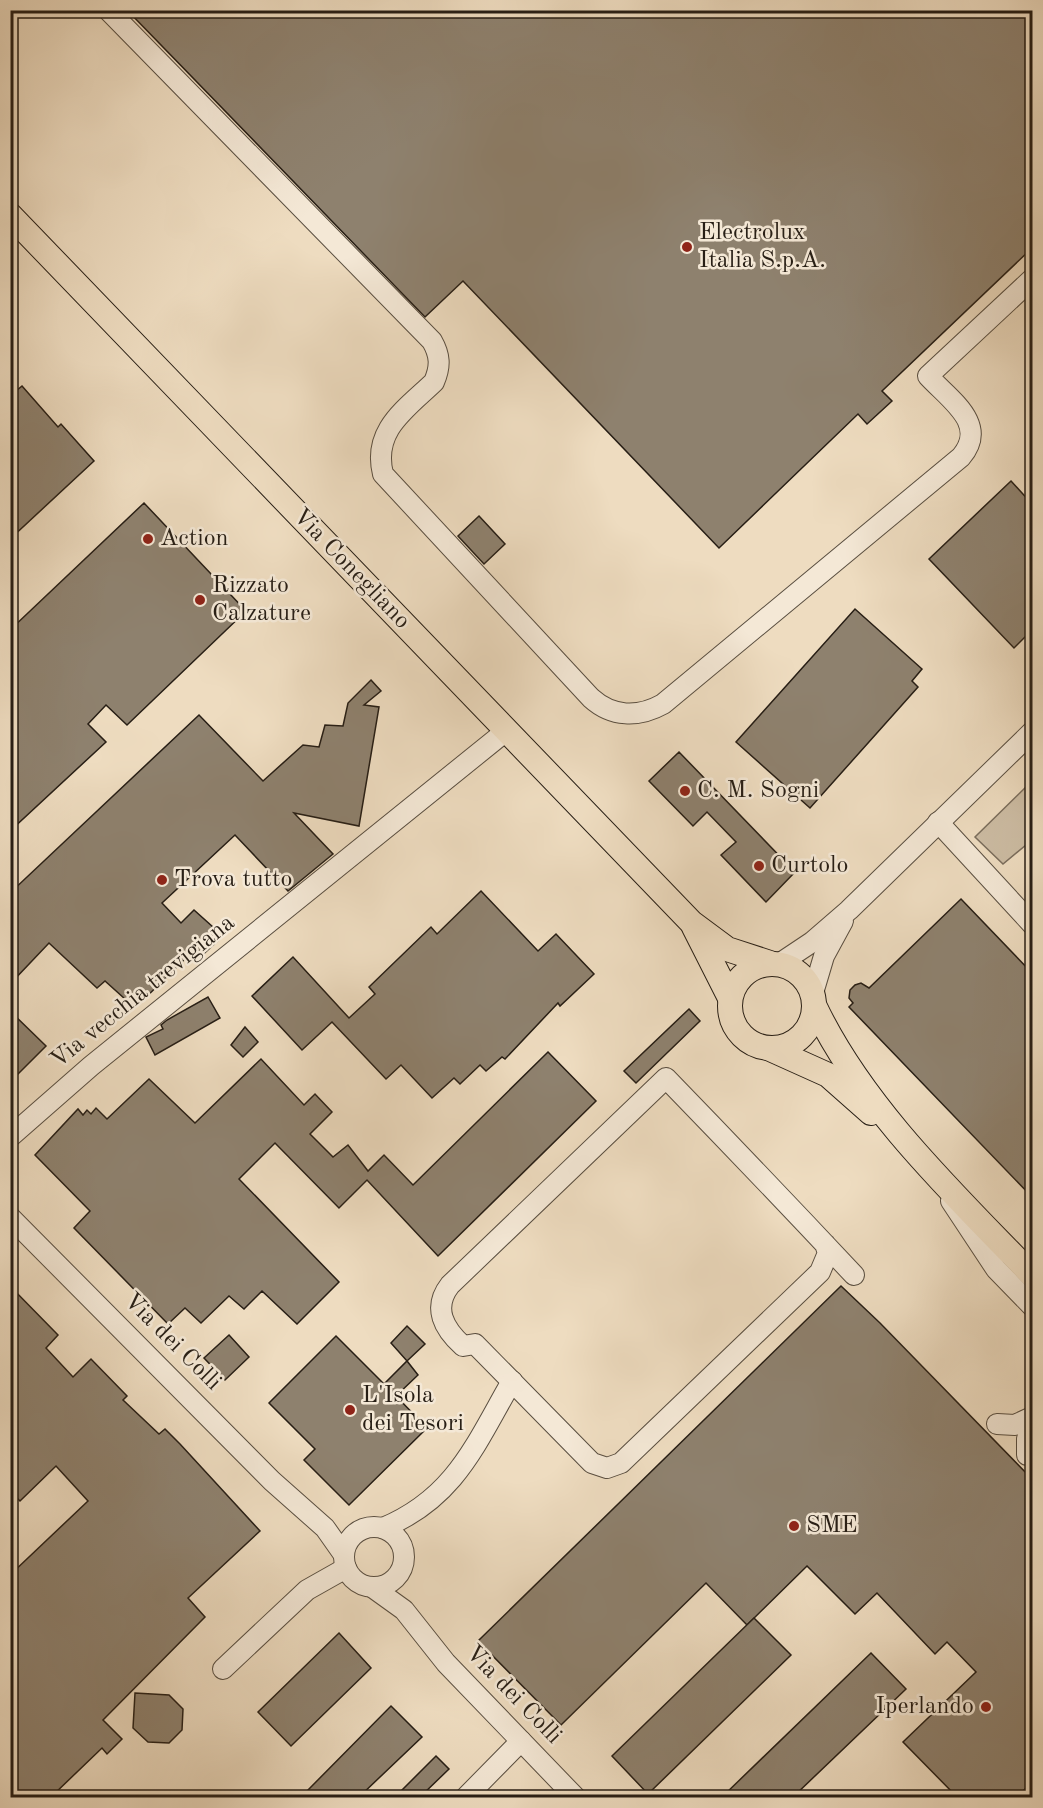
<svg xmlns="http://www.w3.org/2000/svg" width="1043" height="1808" font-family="'Old Standard TT',serif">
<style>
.grass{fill:#ccbca3;stroke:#7a6d5c;stroke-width:1.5}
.building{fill:#8e816e;stroke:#271e15;stroke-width:1.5}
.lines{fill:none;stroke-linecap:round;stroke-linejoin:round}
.minor-casing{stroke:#594e40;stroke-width:22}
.major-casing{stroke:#271e15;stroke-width:26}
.minor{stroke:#f4e8d6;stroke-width:20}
.major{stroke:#eedcc0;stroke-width:24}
.poi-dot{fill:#8f2418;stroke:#f4e8d6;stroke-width:2}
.labels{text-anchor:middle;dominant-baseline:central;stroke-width:5;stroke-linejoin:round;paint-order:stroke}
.poi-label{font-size:24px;fill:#271e15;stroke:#f4e8d6;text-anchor:start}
.street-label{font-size:24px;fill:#271e15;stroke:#f4e8d6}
</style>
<rect width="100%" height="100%" fill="#eedcc0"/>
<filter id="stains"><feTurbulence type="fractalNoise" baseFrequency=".00333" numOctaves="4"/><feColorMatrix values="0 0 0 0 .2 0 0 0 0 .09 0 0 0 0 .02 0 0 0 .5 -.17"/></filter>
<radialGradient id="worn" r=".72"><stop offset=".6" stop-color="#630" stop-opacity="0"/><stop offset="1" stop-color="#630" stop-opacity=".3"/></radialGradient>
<polygon class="grass" points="1032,781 1032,840 1003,864 975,837"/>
<g class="building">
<polygon points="127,10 1032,10 1032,248 882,391 892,401 867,424 858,414 719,548 463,281 425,317"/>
<polygon points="22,386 58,427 61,424 94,461 10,539 10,396"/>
<polygon points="1011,481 1032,504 1032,630 1014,648 929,559"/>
<polygon points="144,503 246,611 127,725 106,705 88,724 106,742 10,831 10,630"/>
<polygon points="479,516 505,544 484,564 458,536"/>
<polygon points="855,609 922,669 912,681 918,687 810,808 736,742"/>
<polygon points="371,680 381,691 364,705 379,707 359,826 294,813 333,854 288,891 235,835 162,903 181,923 194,910 223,936 197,960 191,953 135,1008 105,981 97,988 49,943 10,984 10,893 199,715 263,781 303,745 319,747 325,725 343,726 348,703"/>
<polygon points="679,752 795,872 766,902 721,855 736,842 707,812 693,826 649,781"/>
<polygon points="481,891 538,951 556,934 594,974 560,1006 558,1003 505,1059 502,1057 486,1071 480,1065 460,1084 454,1078 432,1098 401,1065 386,1079 332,1022 302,1050 252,996 293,957 349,1018 375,994 369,987 431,927 437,934"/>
<polygon points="961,899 1032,973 1032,1197 849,1007 853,1003 849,998 850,990 855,985 861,983 869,988"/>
<polygon points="208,997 220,1018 155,1055 146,1037 163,1029 161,1025 167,1020"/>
<polygon points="689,1009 700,1021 636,1083 624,1071"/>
<polygon points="10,1011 46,1046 10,1082"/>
<polygon points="245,1027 258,1042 243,1057 231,1045"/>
<polygon points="548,1052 596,1101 438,1256 367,1180 339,1208 275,1143 239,1179 339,1282 297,1324 262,1291 244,1309 229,1296 201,1323 185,1308 168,1324 74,1228 90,1211 35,1155 78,1109 83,1115 87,1110 91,1114 96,1108 107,1119 149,1079 195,1123 261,1059 304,1105 315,1094 332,1112 310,1134 333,1157 348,1145 368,1171 384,1155 413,1185"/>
<polygon points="10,1286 58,1335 46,1348 73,1377 91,1359 127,1396 123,1400 159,1434 165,1429 180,1444 260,1531 188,1598 205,1617 103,1720 122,1739 107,1754 102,1748 51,1797 10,1797 10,1575 88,1501 56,1466 20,1501 10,1491"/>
<polygon points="841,1286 880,1323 1032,1479 1032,1782 1017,1797 957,1797 903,1742 976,1672 947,1642 935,1654 877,1593 855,1614 807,1566 747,1625 706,1583 561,1725 478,1641"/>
<polygon points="407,1326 425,1344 407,1361 391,1343"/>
<polygon points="229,1335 249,1357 225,1380 204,1358"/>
<polygon points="336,1336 384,1384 407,1361 418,1375 396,1396 427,1428 349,1505 304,1460 315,1449 269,1403"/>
<polygon points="754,1618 791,1655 648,1794 612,1756"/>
<polygon points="339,1633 371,1668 291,1746 258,1712"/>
<polygon points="871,1653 906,1689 793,1797 722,1797"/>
<polygon points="135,1693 169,1695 183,1709 182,1730 169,1743 148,1742 133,1728"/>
<polygon points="391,1706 422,1737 359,1797 315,1797 308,1790"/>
<polygon points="436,1756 449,1769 420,1797 395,1797"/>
</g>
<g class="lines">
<g class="minor-casing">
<g id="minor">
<path d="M 108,10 L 432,341 C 440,355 441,366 434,382 C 406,409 372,430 383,474 L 591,698 C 612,717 638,718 663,704 L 961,457 C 989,424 950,400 928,376 L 1032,279"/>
<polyline points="938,822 1032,924"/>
<polyline points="779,964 812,942 849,910 1032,732"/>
<polyline points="813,993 824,956 843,921"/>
<polyline points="10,1137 91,1066 506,731"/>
<polyline points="951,1201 996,1269 1032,1306"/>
<polyline points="10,1217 272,1481 325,1528 344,1555"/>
<path d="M 825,1244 L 828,1253 L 820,1272 L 621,1463 L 607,1468 L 592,1463 L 475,1344 L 463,1346 C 444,1329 432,1308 450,1285 L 666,1078 C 729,1143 792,1209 854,1275"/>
<polyline points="997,1424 1015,1425 1032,1417"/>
<polyline points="1027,1455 1027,1439 1032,1423"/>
<circle cx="374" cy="1557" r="30"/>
<path d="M 383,1528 C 455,1498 475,1445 512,1381"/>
<polyline points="372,1587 404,1610 446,1663 576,1798"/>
<polyline points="223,1669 307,1590 346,1568"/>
<polyline points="465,1798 521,1741"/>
</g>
</g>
<g class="major-casing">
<g id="major">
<polyline points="10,215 692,923 727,949 770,963"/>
<polyline points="694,927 730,998"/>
<circle cx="772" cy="1006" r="42"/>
<path d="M 815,1007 C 863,1108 955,1195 1032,1275"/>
<polyline points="768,1048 828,1075 871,1113"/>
</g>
</g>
<use href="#minor" class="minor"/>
<use href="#major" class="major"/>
</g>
<g class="poi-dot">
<circle cx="687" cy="247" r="6"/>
<circle cx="148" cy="539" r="6"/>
<circle cx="200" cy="600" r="6"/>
<circle cx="685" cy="791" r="6"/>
<circle cx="759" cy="866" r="6"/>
<circle cx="162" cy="880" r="6"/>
<circle cx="350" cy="1410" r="6"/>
<circle cx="794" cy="1526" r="6"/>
<circle cx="986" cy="1707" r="6"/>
</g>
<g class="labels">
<g class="poi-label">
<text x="699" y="233">Electrolux<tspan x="699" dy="28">Italia S.p.A.</tspan></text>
<text x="160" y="539">Action</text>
<text x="212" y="586">Rizzato<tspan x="212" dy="28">Calzature</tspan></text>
<text x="697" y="791">C. M. Sogni</text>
<text x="771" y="866">Curtolo</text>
<text x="174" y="880">Trova tutto</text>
<text x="362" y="1396">L'Isola<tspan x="362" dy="28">dei Tesori</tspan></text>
<text x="806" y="1526">SME</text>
<text x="974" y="1707" text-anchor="end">Iperlando</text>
</g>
<g class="street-label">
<text transform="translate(351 569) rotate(46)">Via Conegliano</text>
<text transform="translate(143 992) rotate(-39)">Via vecchia trevigiana</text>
<text transform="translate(172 1342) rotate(45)">Via dei Colli</text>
<text transform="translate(513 1695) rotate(46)">Via dei Colli</text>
</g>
</g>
<rect width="1043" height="1808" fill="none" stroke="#eedcc0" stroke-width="36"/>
<rect x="12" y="12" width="1019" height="1784" fill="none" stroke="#271e15" stroke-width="3"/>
<rect x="18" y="18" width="1007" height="1772" fill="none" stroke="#271e15" stroke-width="1.5"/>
<rect width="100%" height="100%" filter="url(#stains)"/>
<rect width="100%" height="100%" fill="url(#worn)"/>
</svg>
